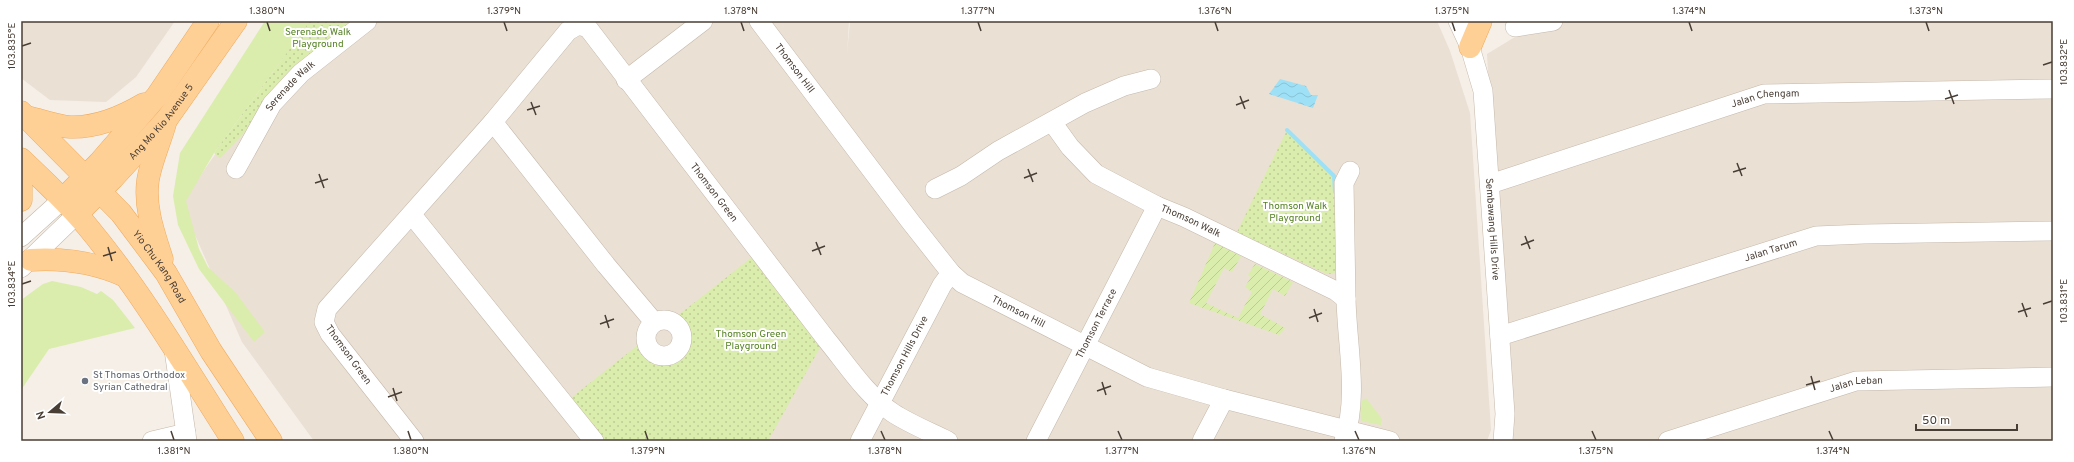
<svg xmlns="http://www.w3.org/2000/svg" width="2074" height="462" font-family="Overpass,sans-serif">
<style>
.residential{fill:#eae0d4}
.grass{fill:#daedac}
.park{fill:url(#park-dots)}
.garden{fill:url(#garden-furrows)}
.water{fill:url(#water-waves)}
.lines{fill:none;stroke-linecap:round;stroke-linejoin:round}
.stream{stroke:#9ee1f7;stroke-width:4}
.minor-casing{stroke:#c5b8ab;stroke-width:20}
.major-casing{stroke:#f0ab5b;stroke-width:23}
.minor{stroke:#fff;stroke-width:19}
.major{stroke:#ffd096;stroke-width:22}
.ticks{fill:none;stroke:#493e35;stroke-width:1.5}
.worship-dot{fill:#6b7280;stroke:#fff;stroke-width:1.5}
.labels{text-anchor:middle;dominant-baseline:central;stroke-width:4;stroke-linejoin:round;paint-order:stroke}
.park-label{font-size:10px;fill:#558122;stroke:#fff}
.street-label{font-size:10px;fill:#493e35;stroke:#fff}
.worship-label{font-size:10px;fill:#5b616d;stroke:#fff;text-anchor:start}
.neatline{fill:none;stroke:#493e35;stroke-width:1.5}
.ticks-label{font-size:10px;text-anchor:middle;fill:#493e35}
</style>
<defs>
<pattern id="park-dots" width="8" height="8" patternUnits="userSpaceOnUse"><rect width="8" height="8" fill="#daedac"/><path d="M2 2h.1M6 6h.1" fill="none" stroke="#bdcc95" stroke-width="1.8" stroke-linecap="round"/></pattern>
<pattern id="garden-furrows" width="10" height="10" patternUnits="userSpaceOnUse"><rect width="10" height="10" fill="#daedac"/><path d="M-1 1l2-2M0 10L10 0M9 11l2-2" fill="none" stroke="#bdcc95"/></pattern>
<pattern id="water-waves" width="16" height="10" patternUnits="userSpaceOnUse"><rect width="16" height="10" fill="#9ee1f7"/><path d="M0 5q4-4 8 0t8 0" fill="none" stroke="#8ac2d4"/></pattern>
</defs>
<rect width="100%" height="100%" fill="#f5efe7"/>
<g class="residential">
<polygon points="21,21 175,21 136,77 106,102 50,100 21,78"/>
<polygon points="309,21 849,21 847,54 850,21 1437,21 1450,51 1470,113 1491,430 1487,441 314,441 242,342 181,203"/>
<polygon points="1570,21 2053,21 2053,441 1511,441 1487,54 1515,37"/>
</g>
<g class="grass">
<polygon points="265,21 310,21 214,153 186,201 199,249 208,267 236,293 265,332 254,342 199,269 178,225 173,196 180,153"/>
<polygon points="52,281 81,287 97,294 101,291 113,300 135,328 49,349 21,390 21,300 43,284"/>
<polygon points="1366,398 1382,419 1381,425 1361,421 1360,402"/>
</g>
<g class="park">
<polygon points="310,21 367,21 272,104 220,158 214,153"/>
<path d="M 1287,130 L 1337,176 L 1340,265 C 1338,272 1334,274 1327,274 L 1237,232 Z"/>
<path d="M 761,250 L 827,335 L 768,441 L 600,441 L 567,401 L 638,345 C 644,351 649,358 658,361 C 675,366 693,350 687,332 C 686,326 680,322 676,317 Z"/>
</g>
<polygon class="garden" points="1215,243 1241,256 1232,272 1224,268 1206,303 1238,318 1252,292 1245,287 1251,277 1248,275 1255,264 1293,282 1285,296 1273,289 1260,314 1285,328 1279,335 1189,303"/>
<polygon class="water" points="1280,79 1306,86 1311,95 1318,95 1313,108 1269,94"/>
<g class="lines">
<polyline class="stream" points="1287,130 1334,176 1335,192"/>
<g class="minor-casing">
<g id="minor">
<path id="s1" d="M 759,21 L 910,221 L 951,273 L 962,283 L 1147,377 L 1224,399 L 1390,441"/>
<path id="s2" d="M 1458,21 L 1470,47 L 1483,91 L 1505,414 L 1503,441"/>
<polyline points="1515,27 1553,21"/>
<polyline points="626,80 703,21"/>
<polyline points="493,122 606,265 654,322"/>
<path id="s3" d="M 1052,122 L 1070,147 L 1096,174 L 1157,206 L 1184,217 L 1336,291 L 1346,299"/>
<path id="s4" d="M 236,169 L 272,104 L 301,73 L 367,21"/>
<path id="s5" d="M 1490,184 L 1764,94 L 2053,89"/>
<polyline points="935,189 961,176 998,151 1085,103 1124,86 1151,79"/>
<polyline points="412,215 594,441"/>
<polyline points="21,237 63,199"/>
<polyline points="21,268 77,214"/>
<circle cx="664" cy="338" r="18"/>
<path id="s6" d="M 1500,336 L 1816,236 L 1864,234 L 2053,231"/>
<polyline points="174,350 187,441"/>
<polyline points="152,441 186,433"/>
<path id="s7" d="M 414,441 L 330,334 L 324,322 L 327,309 L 493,122 L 568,31 L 578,25 L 588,28 L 826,339 C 846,363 866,395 893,413 C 910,424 930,432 948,441"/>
<path id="s8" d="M 860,441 L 942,285 L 951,273"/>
<path id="s9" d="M 1036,441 L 1157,206"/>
<polyline points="1202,441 1224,399"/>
<path d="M 1344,441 C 1359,396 1347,346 1346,299 C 1345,260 1345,222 1344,183 L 1350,171"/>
<path id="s10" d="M 1668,441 L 1856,381 L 2053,377"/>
</g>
</g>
<g class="major-casing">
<g id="major">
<polyline points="1470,47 1481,21"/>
<path id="s11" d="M 21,112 L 121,213 L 166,273 L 211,351 L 271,441"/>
<path d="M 27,117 C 41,120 56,126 70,127 C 96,128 122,117 144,104"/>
<path d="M 21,159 C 44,181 67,202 87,226 C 142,292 186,368 233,441"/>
<polyline points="21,177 21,200"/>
<polyline points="63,199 99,163 157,96 208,21"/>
<path id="s12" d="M 77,214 L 113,178 L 167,119 L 236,21"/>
<path d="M 162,259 C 154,234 144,207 148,180 C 151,161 160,142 165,124"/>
<path d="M 31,260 C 64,258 94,262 125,276"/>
</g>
</g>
<use href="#minor" class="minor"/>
<use href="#major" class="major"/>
</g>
<path class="ticks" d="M 267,22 L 270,31M 504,22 L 507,31M 741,22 L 744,31M 978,22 L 981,31M 1215,22 L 1218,31M 1452,22 L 1455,31M 1689,22 L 1692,31M 1926,22 L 1929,31M 22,46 L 31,43M 2043,65 L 2052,62M 1949,90 L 1954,104M 1240,96 L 1245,109M 1945,99 L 1958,95M 531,102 L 536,115M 1236,105 L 1249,100M 527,110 L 540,106M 1737,163 L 1742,176M 1028,169 L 1033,182M 1733,172 L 1746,168M 319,174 L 324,188M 1024,178 L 1037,173M 315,183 L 328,179M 1525,236 L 1530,249M 816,242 L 821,255M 1521,245 L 1534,240M 108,247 L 112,261M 812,251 L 825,246M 103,256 L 116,252M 22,284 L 31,281M 2022,303 L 2027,317M 2043,304 L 2052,301M 1314,309 L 1318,322M 2018,312 L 2031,308M 605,315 L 609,328M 1309,318 L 1322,313M 600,324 L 614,319M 1811,376 L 1815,390M 1102,382 L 1106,395M 1806,385 L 1820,381M 393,388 L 397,401M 1097,391 L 1111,386M 388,397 L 402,392M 171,431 L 174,440M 408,431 L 411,440M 645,431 L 648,440M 881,431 L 885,440M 1118,431 L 1122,440M 1355,431 L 1359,440M 1592,431 L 1596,440M 1829,431 L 1833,440"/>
<circle class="worship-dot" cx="85" cy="381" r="4"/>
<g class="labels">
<g class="park-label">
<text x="318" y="32">Serenade Walk<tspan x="318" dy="12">Playground</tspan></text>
<text x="1295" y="206">Thomson Walk<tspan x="1295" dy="12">Playground</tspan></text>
<text x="751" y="334">Thomson Green<tspan x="751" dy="12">Playground</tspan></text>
</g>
<g class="street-label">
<text stroke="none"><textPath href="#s1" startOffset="59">Thomson Hill</textPath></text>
<text stroke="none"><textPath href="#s4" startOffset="100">Serenade Walk</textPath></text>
<text stroke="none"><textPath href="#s5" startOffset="289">Jalan Chengam</textPath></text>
<text stroke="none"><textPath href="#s12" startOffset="125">Ang Mo Kio Avenue 5</textPath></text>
<text stroke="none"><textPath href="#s7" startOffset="760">Thomson Green</textPath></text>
<text stroke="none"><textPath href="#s3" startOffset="174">Thomson Walk</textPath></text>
<text stroke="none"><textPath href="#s2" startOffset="213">Sembawang Hills Drive</textPath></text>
<text stroke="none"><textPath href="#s6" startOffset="284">Jalan Tarum</textPath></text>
<text stroke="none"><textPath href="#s11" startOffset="208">Yio Chu Kang Road</textPath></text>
<text stroke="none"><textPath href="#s1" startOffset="395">Thomson Hill</textPath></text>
<text stroke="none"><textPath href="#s9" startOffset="132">Thomson Terrace</textPath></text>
<text transform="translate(348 355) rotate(54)">Thomson Green</text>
<text stroke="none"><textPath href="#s8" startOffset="96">Thomson Hills Drive</textPath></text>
<text stroke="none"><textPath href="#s10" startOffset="197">Jalan Leban</textPath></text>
</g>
<g class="worship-label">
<text x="93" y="375">St Thomas Orthodox<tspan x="93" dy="12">Syrian Cathedral</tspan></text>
</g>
</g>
<rect width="2074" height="462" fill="none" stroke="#ffffff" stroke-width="44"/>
<g transform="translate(50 412) rotate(251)" stroke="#ffffff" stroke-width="3" paint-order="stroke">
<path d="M0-3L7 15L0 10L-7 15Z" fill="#493e35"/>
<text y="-6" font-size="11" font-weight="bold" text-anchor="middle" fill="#493e35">N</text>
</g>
<path d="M1916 424v6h101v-6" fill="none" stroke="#493e35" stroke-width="2"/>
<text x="1922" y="424" font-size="12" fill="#493e35" stroke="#ffffff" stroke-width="3" paint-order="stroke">50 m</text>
<rect x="22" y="22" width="2030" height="418" class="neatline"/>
<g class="ticks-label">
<text x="267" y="14">1.380°N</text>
<text x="504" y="14">1.379°N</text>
<text x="741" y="14">1.378°N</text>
<text x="978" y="14">1.377°N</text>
<text x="1215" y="14">1.376°N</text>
<text x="1452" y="14">1.375°N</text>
<text x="1689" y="14">1.374°N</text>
<text x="1926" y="14">1.373°N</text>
<text transform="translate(11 46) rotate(-90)" y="4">103.835°E</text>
<text transform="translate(2063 62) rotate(-90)" y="4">103.832°E</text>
<text transform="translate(11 284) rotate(-90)" y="4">103.834°E</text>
<text transform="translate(2063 301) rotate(-90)" y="4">103.831°E</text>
<text x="174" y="454">1.381°N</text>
<text x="411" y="454">1.380°N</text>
<text x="648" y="454">1.379°N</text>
<text x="885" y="454">1.378°N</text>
<text x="1122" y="454">1.377°N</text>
<text x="1359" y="454">1.376°N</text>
<text x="1596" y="454">1.375°N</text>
<text x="1833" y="454">1.374°N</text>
</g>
</svg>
